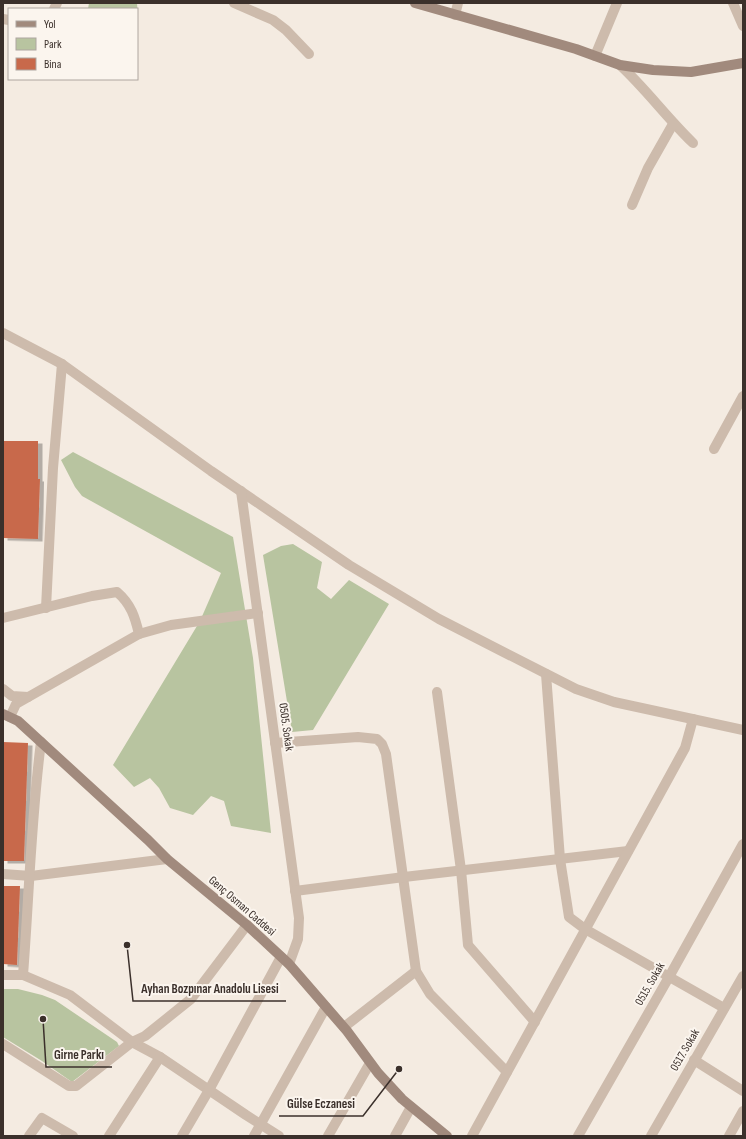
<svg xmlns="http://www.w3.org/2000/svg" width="746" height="1139" font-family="'Sofia Sans Condensed',sans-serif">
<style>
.green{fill:#b8c4a0}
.building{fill:#c8694b;filter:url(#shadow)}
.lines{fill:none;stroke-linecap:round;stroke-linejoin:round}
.street{stroke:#cdbbac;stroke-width:10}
.secondary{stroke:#a18a7d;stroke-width:10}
.labels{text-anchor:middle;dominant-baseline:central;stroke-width:4;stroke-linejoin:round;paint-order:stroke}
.street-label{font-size:12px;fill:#3b302b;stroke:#fbf5ee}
.leader{fill:none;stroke:#3b302b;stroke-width:1.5}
.callout-dot{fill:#3b302b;stroke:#fbf5ee;stroke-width:1.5}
.callout-label{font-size:13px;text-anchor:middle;font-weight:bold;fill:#3b302b;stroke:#fbf5ee;stroke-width:4;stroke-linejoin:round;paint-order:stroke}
</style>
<defs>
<filter id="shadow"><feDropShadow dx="4.5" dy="2.5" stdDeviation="0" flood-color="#0004"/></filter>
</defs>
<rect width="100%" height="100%" fill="#f4ebe1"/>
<g class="green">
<polygon points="89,3 137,3 138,19 137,18 137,9 88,9"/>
<polygon points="73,452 233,537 253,658 271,833 231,826 224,801 211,796 193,815 170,808 159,788 150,778 134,787 113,765 200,621 221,573 82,496 75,487 61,460"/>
<polygon points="293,544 322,562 317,588 331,599 349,580 389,604 313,730 292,732 263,555 281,546"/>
<polygon points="3,989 18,989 42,995 55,1000 117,1042 119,1046 72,1082 42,1061 3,1037"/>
</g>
<g class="building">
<polygon points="3,441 38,441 38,479 40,479 38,539 3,538"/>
<polygon points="3,742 28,743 24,861 3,861"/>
<polygon points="3,886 20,886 17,965 3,964"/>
</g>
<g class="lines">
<g class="street">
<polyline points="234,3 273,20 286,30 309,54"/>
<polyline points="733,3 743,26"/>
<polyline points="54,9 57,3"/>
<polyline points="455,15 458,3"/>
<polyline points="3,19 9,20"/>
<polyline points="595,56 617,3"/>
<path d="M 620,65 C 646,89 667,118 693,143"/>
<polyline points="632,205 648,168 673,124"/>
<polyline points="3,333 62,364 211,471 349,565 439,619 576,689 614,702 743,730"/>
<polyline points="714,449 743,396"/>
<polyline points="241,491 299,918 298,939 289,964"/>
<polyline points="46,608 53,468 62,364"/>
<path d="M 3,618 L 92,596 L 117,592 C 131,604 135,617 139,634"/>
<polyline points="546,674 560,859 569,917 585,929 724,1008"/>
<polyline points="3,689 12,696 28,697"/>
<polyline points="437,692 461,870 468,945 535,1022"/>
<polyline points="10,717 16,704 139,634 171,625 258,613"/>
<polyline points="275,743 358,737 377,739 382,744 386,754 416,971 430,994 507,1072"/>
<polyline points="3,874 31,876 167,859"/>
<polyline points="295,891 404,877 628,851"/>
<polyline points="3,975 23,975 70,995 132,1042 160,1057 246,1115 279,1136"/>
<path d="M 23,975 C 29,898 31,819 41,742"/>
<polyline points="344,1027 416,971"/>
<polyline points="3,1044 69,1086 76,1086 132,1042 145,1036 191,999 247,925"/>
<polyline points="694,1060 743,1091"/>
<polyline points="29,1136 42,1118 73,1136"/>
<polyline points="109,1136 160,1057"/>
<polyline points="182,1136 209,1090 281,957"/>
<polyline points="254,1136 326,1007"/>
<polyline points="328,1136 370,1063"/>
<polyline points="395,1136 411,1107"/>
<polyline points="472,1136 685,748 693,719"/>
<polyline points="578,1136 669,977 743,844"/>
<polyline points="651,1136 743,976"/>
<polyline points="729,1136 743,1111"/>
</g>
<g class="secondary">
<polyline points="415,3 576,49 620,65 653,70 691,72 743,63"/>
<polyline points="3,714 18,721 148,840 167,859 247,925 289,964 347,1031 378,1073 402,1099 447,1136"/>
</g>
</g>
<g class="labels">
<g class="street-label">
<text transform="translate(286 727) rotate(82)">0505. Sokak</text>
<text transform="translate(242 906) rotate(41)">Genç Osman Caddesi</text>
<text transform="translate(650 984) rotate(-60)">0515. Sokak</text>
<text transform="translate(685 1050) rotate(-60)">0517. Sokak</text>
</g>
</g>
<path class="leader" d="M127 945L133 1001H286M43 1019L46 1067H112M399 1069L363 1116H279"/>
<g class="callout-dot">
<circle cx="127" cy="945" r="4"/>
<circle cx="43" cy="1019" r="4"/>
<circle cx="399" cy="1069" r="4"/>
</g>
<g class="callout-label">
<text x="210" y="993">Ayhan Bozpınar Anadolu Lisesi</text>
<text x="79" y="1059">Girne Parkı</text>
<text x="321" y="1108">Gülse Eczanesi</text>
</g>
<rect width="746" height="1139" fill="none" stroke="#3b302b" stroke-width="8"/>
<rect x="8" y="8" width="130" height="72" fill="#fbf5ee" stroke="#aea6a0"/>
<rect x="16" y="21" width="20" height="6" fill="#a18a7d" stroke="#aea6a0"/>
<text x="44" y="28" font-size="12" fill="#3b302b">Yol</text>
<rect x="16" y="38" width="20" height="12" fill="#b8c4a0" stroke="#aea6a0"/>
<text x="44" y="48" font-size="12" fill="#3b302b">Park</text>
<rect x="16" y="58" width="20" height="12" fill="#c8694b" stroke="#aea6a0"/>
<text x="44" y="68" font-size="12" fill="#3b302b">Bina</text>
</svg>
